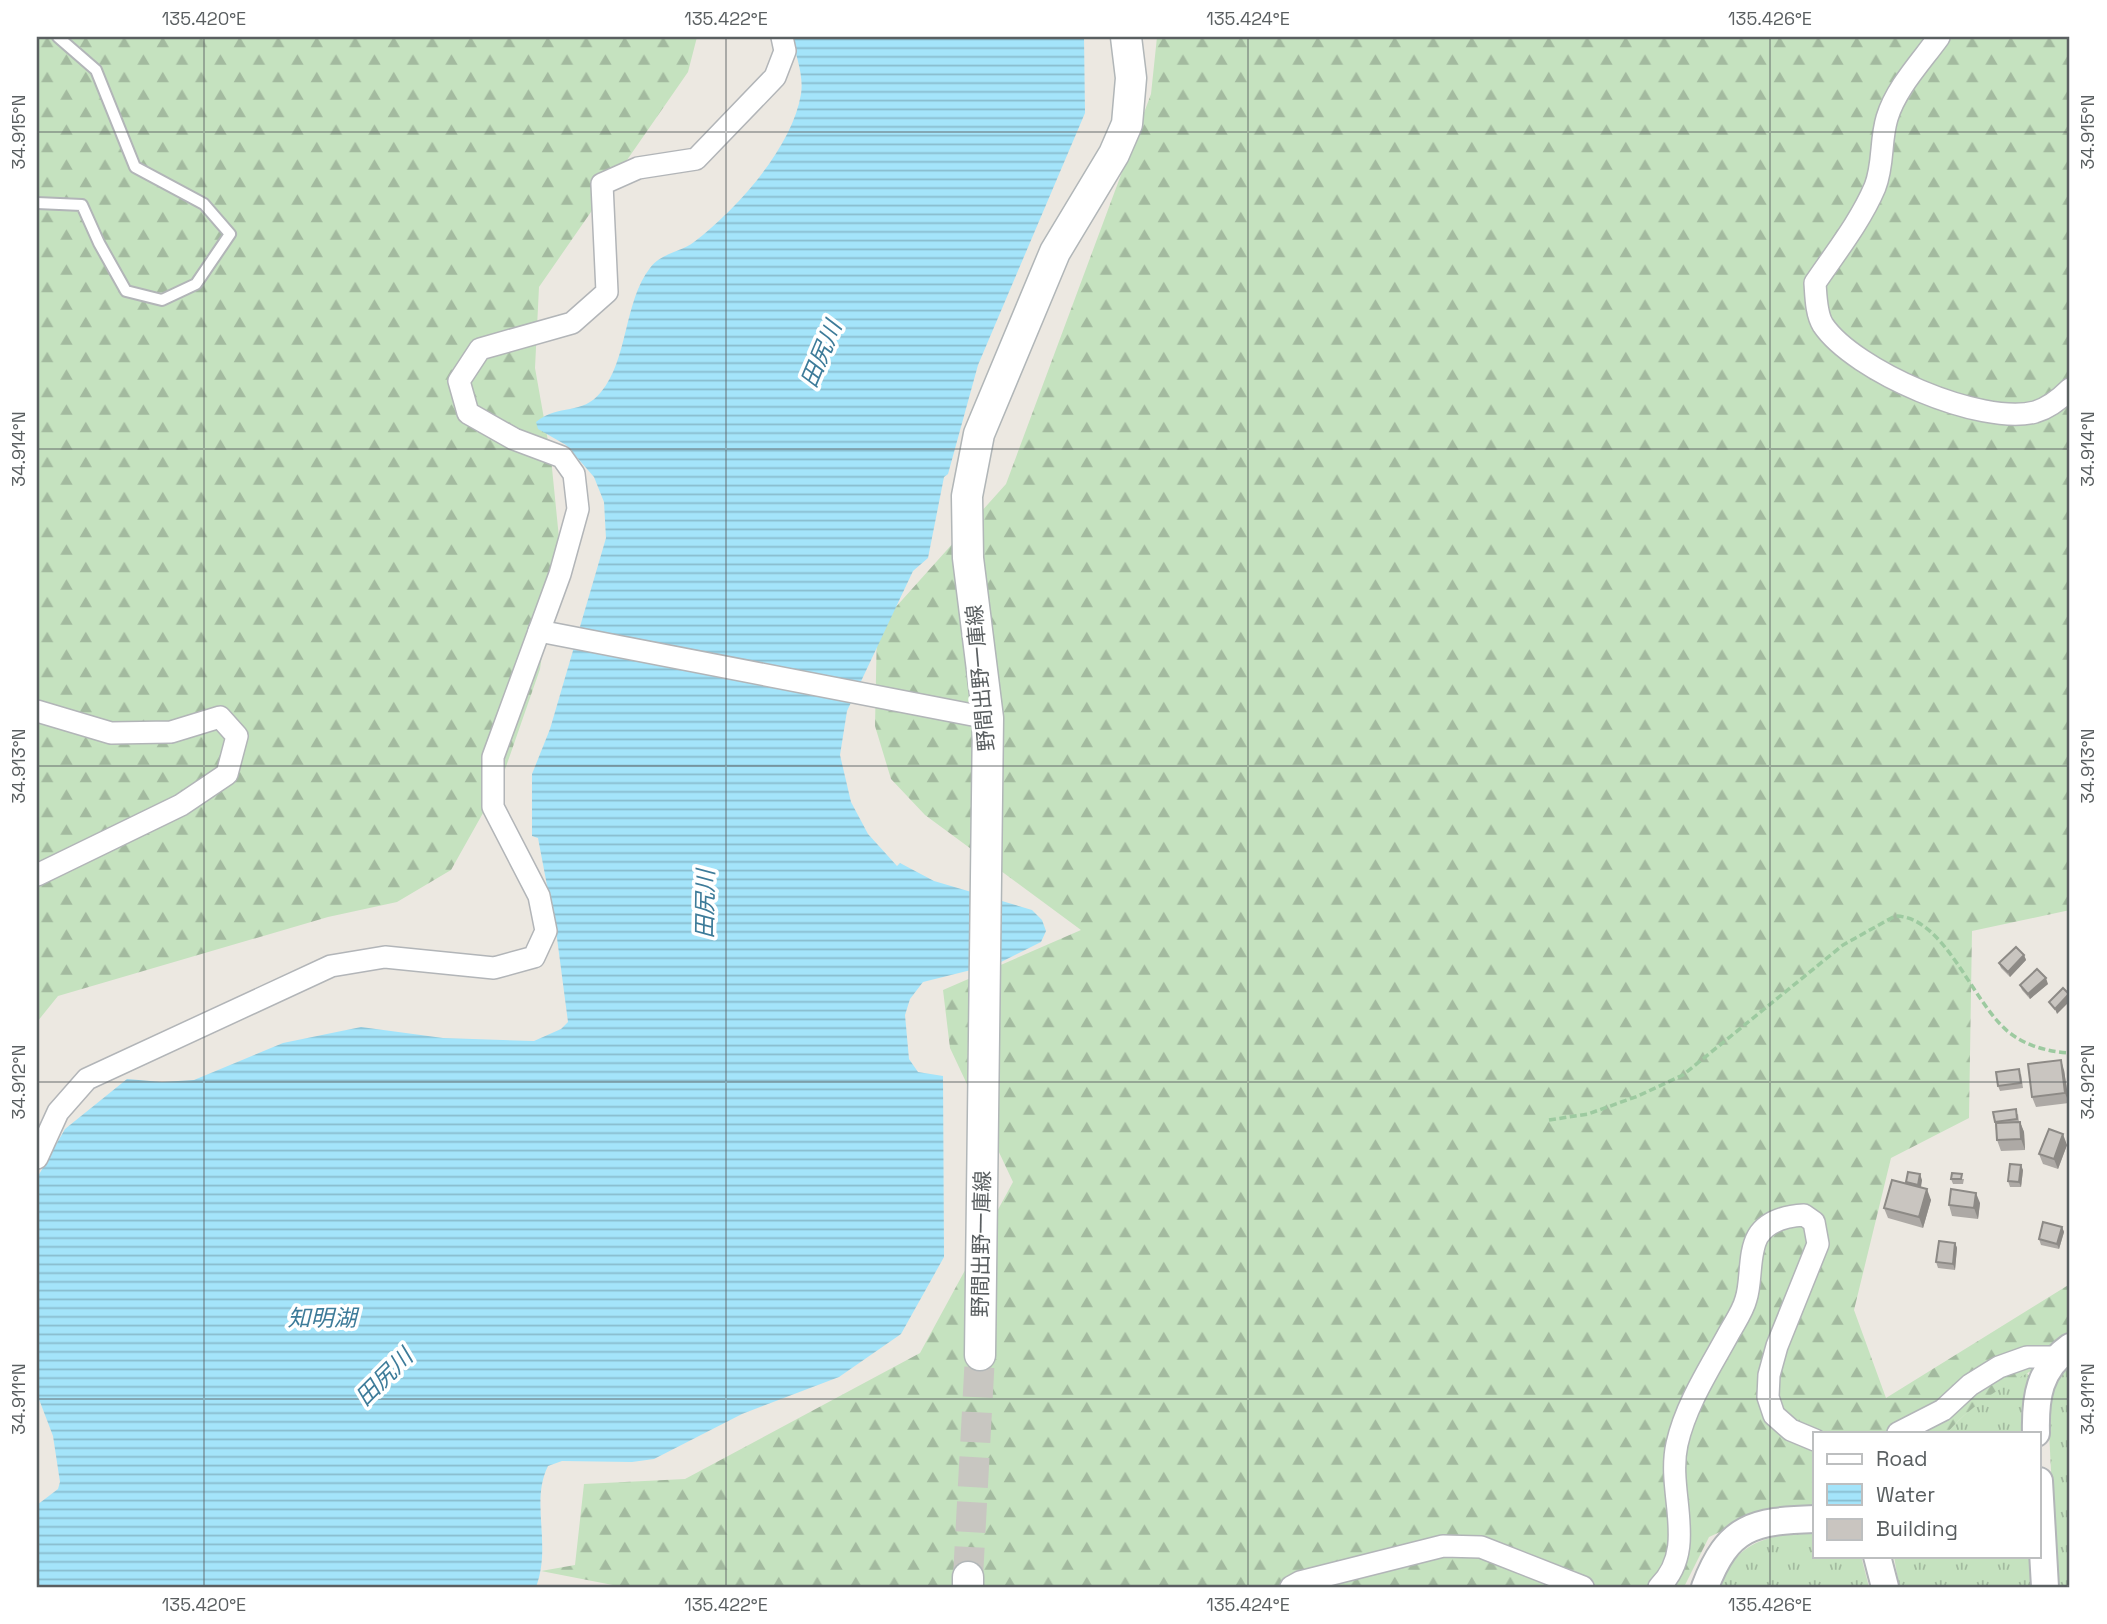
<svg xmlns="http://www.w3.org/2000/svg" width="2107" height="1624" font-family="'Space Grotesk','Noto Sans JP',sans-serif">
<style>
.grass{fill:url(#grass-tufts)}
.forest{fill:url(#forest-firs)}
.water{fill:url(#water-rules)}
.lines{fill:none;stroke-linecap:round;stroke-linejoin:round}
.secondary-tunnel{stroke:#c8c6c1;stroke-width:30;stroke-dasharray:30 15;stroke-linecap:butt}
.service-casing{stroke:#b2b5b8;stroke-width:14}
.minor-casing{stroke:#b2b5b8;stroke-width:24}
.tertiary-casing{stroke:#b2b5b8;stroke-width:30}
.secondary-casing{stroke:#b1b6b8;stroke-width:33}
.path{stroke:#9dcaa0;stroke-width:3.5;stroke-dasharray:7 3.5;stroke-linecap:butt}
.service{stroke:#fff;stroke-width:10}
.minor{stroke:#fff;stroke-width:21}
.tertiary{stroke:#fff;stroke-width:26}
.secondary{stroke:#fff;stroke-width:30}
.wall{fill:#ada9a5}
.shaded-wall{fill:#8d8a86}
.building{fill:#c9c5c0;stroke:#8d8a86;stroke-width:2}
.ticks{fill:none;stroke:#5a5f61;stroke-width:2;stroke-opacity:0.45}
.labels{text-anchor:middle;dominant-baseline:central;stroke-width:7;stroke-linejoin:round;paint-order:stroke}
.street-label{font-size:21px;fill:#5a5f61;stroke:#fff}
.water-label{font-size:23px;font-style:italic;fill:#3d7b99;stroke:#fff}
.neatline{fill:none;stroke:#5a5f61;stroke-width:2.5}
.ticks-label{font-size:18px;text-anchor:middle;fill:#5a5f61}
</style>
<defs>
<pattern id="grass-tufts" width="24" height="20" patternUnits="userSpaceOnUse" patternTransform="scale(1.75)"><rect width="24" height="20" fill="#c5e2bf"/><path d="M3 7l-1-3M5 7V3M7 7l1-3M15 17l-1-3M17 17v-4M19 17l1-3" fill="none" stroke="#a3ba9f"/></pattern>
<pattern id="forest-firs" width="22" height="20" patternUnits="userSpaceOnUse" patternTransform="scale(1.75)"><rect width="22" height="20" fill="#c5e2bf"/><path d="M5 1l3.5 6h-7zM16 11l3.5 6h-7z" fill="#a3ba9f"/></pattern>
<pattern id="water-rules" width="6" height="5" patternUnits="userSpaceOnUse" patternTransform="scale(1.75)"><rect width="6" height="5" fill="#a4e4fa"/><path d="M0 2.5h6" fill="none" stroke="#89bcce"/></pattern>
</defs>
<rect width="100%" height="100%" fill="#ece8e1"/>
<g class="grass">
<polygon points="2070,1358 2070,1587 2057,1587 2048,1412 2057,1377"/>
<path d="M 2027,1373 L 2032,1380 L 2027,1433 L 1947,1433 C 1968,1409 1997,1386 2027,1373 Z"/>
<path d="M 1807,1531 L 1815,1531 L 1815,1556 L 1861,1556 L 1869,1587 L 1721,1587 C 1735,1542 1765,1537 1807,1531 Z"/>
<polygon points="1894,1556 2033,1556 2034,1587 1899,1587"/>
</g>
<g class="forest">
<polygon points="37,37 697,37 688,72 539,287 535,368 551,458 559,538 540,669 501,781 451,870 397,902 328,917 58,996 37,1022"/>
<path d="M 1157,37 L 2070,37 L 2070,910 L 1972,931 L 1969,1118 L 1891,1158 L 1854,1310 L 1886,1398 L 2070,1284 L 2070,1340 C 2056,1351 2042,1365 2026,1374 C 1997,1390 1969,1407 1947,1433 L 1815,1433 L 1815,1506 L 1766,1511 L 1709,1537 L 1684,1587 L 623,1587 L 541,1571 L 575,1565 L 584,1484 L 685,1479 L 920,1353 L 1013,1182 L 950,1048 L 943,990 L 1081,930 L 925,815 L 891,779 L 875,726 L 877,628 L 1006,484 L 1151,94 Z"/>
</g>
<path class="water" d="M 791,37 L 1084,37 L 1085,113 L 978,365 L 948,474 L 944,477 L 928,558 L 913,571 L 847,711 L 840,755 L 851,802 L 868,834 L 897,866 L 900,863 L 934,881 L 1032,910 L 1042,920 L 1046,931 L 1041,942 L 999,963 L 923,982 L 910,999 L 905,1015 L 909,1059 L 918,1072 L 943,1076 L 944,1257 L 901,1334 L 839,1377 L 742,1414 L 654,1459 L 632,1462 L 562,1461 L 548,1466 C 530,1502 552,1545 536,1587 L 37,1587 L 37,1505 L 58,1489 L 60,1482 L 53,1436 L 37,1394 L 37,1178 L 65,1129 L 127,1079 L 162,1082 L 194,1080 L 283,1043 L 361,1027 L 443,1038 L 534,1041 L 561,1029 L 568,1022 L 557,938 L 538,838 L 532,836 L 532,774 L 550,729 L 606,538 L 604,502 L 594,477 L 566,445 L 538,429 L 536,422 C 559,403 582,416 601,392 C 628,360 624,301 650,268 C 661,253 679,253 694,242 C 737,209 792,148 801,94 C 804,76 796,54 791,37 Z"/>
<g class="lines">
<polyline class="secondary-tunnel" points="968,1577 980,1355"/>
<g class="service-casing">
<polyline id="service" points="37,203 82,205 99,243 126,291 162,300 196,284 230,234 204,204 135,167 96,70 58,37"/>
</g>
<g class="minor-casing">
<g id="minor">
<path d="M 1939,37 C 1921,62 1896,88 1887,118 C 1880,141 1884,164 1875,187 C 1860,222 1836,252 1815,283 C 1816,296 1816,314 1823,325 C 1854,371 1981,426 2035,412 C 2049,408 2060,399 2070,389"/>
<polyline points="539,631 988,718"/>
<polyline points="37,711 111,733 171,732 220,717 237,736 227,774 181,805 37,875"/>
<polyline points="37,1158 58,1112 87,1079 331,966 385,957 494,968 534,957 546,931 539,896 493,807 493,757 560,574 578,509 574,474 562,457 514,439 468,413 459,381 480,349 572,323 607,292 602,184 638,168 696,159 775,77 785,51 782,37"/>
<polyline points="1898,1433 1943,1410 1970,1385 1999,1367 2027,1357 2055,1357"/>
<polyline points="1291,1587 1300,1582 1443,1546 1481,1547 1583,1587"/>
<path d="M 1659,1587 C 1699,1548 1666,1493 1677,1444 C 1686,1404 1710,1368 1729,1333 C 1735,1322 1743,1311 1746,1299 C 1752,1281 1748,1253 1758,1236 C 1768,1220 1786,1216 1804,1215 L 1814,1222 L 1818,1244 L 1777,1346 L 1769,1375 L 1768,1397 L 1774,1415 L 1791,1430 L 1815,1440"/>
</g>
</g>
<g class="tertiary-casing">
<g id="tertiary">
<path d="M 2036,1433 C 2035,1397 2039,1369 2070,1347"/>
<polyline points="2039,1481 2045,1587"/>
<polyline points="1877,1556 1885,1587"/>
<path d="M 1705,1587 C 1728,1526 1753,1521 1815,1519"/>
</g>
</g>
<g class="secondary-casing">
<g id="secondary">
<polyline points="980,1355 988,718 968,558 967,496 979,434 1055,252 1114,154 1127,124 1131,78 1126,37"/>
<polyline points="968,1587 968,1577"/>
</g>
</g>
<path class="path" d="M 1549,1120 L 1588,1114 L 1638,1096 L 1683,1075 L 1843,945 L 1895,916 C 1947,916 1974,1010 2014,1036 C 2030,1047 2051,1052 2070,1053"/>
<use href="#service" class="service"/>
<use href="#minor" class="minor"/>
<use href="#tertiary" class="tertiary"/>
<use href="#secondary" class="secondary"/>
</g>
<g class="wall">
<polygon points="2024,955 2026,960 2010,977 2001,968 1999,963"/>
<polygon points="2048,984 2030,999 2022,990 2020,985"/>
<polygon points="2064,1070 2069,1103 2036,1107 2032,1097"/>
<polygon points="2021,1074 2023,1088 2000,1091 1998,1086"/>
<polygon points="2018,1114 2019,1122 2020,1122 2024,1132 2025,1150 2001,1151 1997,1140 1995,1122"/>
<polygon points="2067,1145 2058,1169 2043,1164 2039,1154"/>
<polygon points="2023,1170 2021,1187 2010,1187 2008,1181"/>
<polygon points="1951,1179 1964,1179 1963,1184 1953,1184"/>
<polygon points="1922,1180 1921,1188 1931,1200 1923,1228 1888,1218 1884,1208 1907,1184 1906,1182"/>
<polygon points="1980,1203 1978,1219 1952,1216 1949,1205"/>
<polygon points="2062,1227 2064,1232 2059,1249 2041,1245 2039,1239"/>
<polygon points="1955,1243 1957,1248 1955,1270 1938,1268 1936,1262"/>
</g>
<g class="shaded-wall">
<polygon points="2024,955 2026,960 2010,977 2008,972"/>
<polygon points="2046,978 2048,984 2030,999 2028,994"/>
<polygon points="2069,994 2070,1001 2057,1014 2055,1009"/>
<polygon points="2061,1060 2064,1070 2069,1103 2065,1093"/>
<polygon points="2020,1122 2024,1132 2025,1150 2021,1139"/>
<polygon points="2063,1134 2067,1145 2058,1169 2054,1159"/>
<polygon points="2021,1165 2023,1170 2021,1187 2019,1182"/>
<polygon points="1920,1174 1922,1180 1920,1190 1918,1185"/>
<polygon points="1927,1189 1931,1200 1923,1228 1919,1217"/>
<polygon points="1976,1193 1980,1203 1978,1219 1974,1208"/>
<polygon points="2062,1227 2064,1232 2059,1249 2057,1244"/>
<polygon points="1955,1243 1957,1248 1955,1270 1953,1264"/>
</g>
<g class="building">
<polygon points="2016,947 2024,955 2008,972 1999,963"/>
<polygon points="2037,969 2046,978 2028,994 2020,985"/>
<polygon points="2063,988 2069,994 2055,1009 2049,1002"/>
<polygon points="2061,1060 2065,1093 2032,1097 2028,1064"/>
<polygon points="2019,1069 2021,1083 1998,1086 1996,1072"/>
<polygon points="2016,1109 2017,1119 1995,1122 1993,1112"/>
<polygon points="2020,1122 2021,1139 1997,1140 1996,1123"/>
<polygon points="2049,1129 2063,1134 2054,1159 2039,1154"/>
<polygon points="2010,1164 2021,1165 2019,1182 2008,1181"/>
<polygon points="1908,1172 1920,1174 1918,1185 1906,1182"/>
<polygon points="1952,1173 1962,1174 1961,1179 1951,1179"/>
<polygon points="1892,1180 1927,1189 1919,1217 1884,1208"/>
<polygon points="1951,1189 1976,1193 1974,1208 1949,1205"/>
<polygon points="2043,1222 2062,1227 2057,1244 2039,1239"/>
<polygon points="1939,1241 1955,1243 1953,1264 1936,1262"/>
</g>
<path class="ticks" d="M 204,37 L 204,1587M 726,37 L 726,1587M 1248,37 L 1248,1587M 1770,37 L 1770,1587M 37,132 L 2070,132M 37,449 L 2070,449M 37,766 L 2070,766M 37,1082 L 2070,1082M 37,1399 L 2070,1399"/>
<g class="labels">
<g class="street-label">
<text transform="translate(980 678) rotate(-95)">野間出野一庫線</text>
<text transform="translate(981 1244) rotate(-89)">野間出野一庫線</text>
</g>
<g class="water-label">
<text transform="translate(821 354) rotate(-67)">田尻川</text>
<text transform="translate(705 904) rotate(-89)">田尻川</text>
<text x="322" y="1318">知明湖</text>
<text transform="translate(384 1377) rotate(-45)">田尻川</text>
</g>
</g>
<rect width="2107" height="1624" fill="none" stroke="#ffffff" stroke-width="77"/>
<rect x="1813" y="1432" width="228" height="126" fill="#ffffff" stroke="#bdbfc0" stroke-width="2"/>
<rect x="1827" y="1454" width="35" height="10" fill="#ffffff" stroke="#bdbfc0" stroke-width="2"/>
<text x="1876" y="1466" font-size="21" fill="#5a5f61">Road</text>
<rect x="1827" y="1484" width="35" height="21" fill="url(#water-rules)" stroke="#bdbfc0" stroke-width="2"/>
<text x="1876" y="1502" font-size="21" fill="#5a5f61">Water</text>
<rect x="1827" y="1519" width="35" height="21" fill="#c9c5c0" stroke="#bdbfc0" stroke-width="2"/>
<text x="1876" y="1536" font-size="21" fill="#5a5f61">Building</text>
<rect x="38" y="38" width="2030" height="1548" class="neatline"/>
<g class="ticks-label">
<text x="204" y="25">135.420°E</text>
<text x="726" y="25">135.422°E</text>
<text x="1248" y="25">135.424°E</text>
<text x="1770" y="25">135.426°E</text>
<text transform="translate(19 132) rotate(-90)" y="6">34.915°N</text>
<text transform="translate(2088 132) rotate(-90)" y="6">34.915°N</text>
<text transform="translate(19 449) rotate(-90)" y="6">34.914°N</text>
<text transform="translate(2088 449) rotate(-90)" y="6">34.914°N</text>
<text transform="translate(19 766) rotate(-90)" y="6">34.913°N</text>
<text transform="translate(2088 766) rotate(-90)" y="6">34.913°N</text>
<text transform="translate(19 1082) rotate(-90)" y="6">34.912°N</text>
<text transform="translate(2088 1082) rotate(-90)" y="6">34.912°N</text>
<text transform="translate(19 1399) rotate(-90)" y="6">34.911°N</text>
<text transform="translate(2088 1399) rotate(-90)" y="6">34.911°N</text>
<text x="204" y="1611">135.420°E</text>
<text x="726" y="1611">135.422°E</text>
<text x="1248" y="1611">135.424°E</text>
<text x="1770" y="1611">135.426°E</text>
</g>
</svg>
